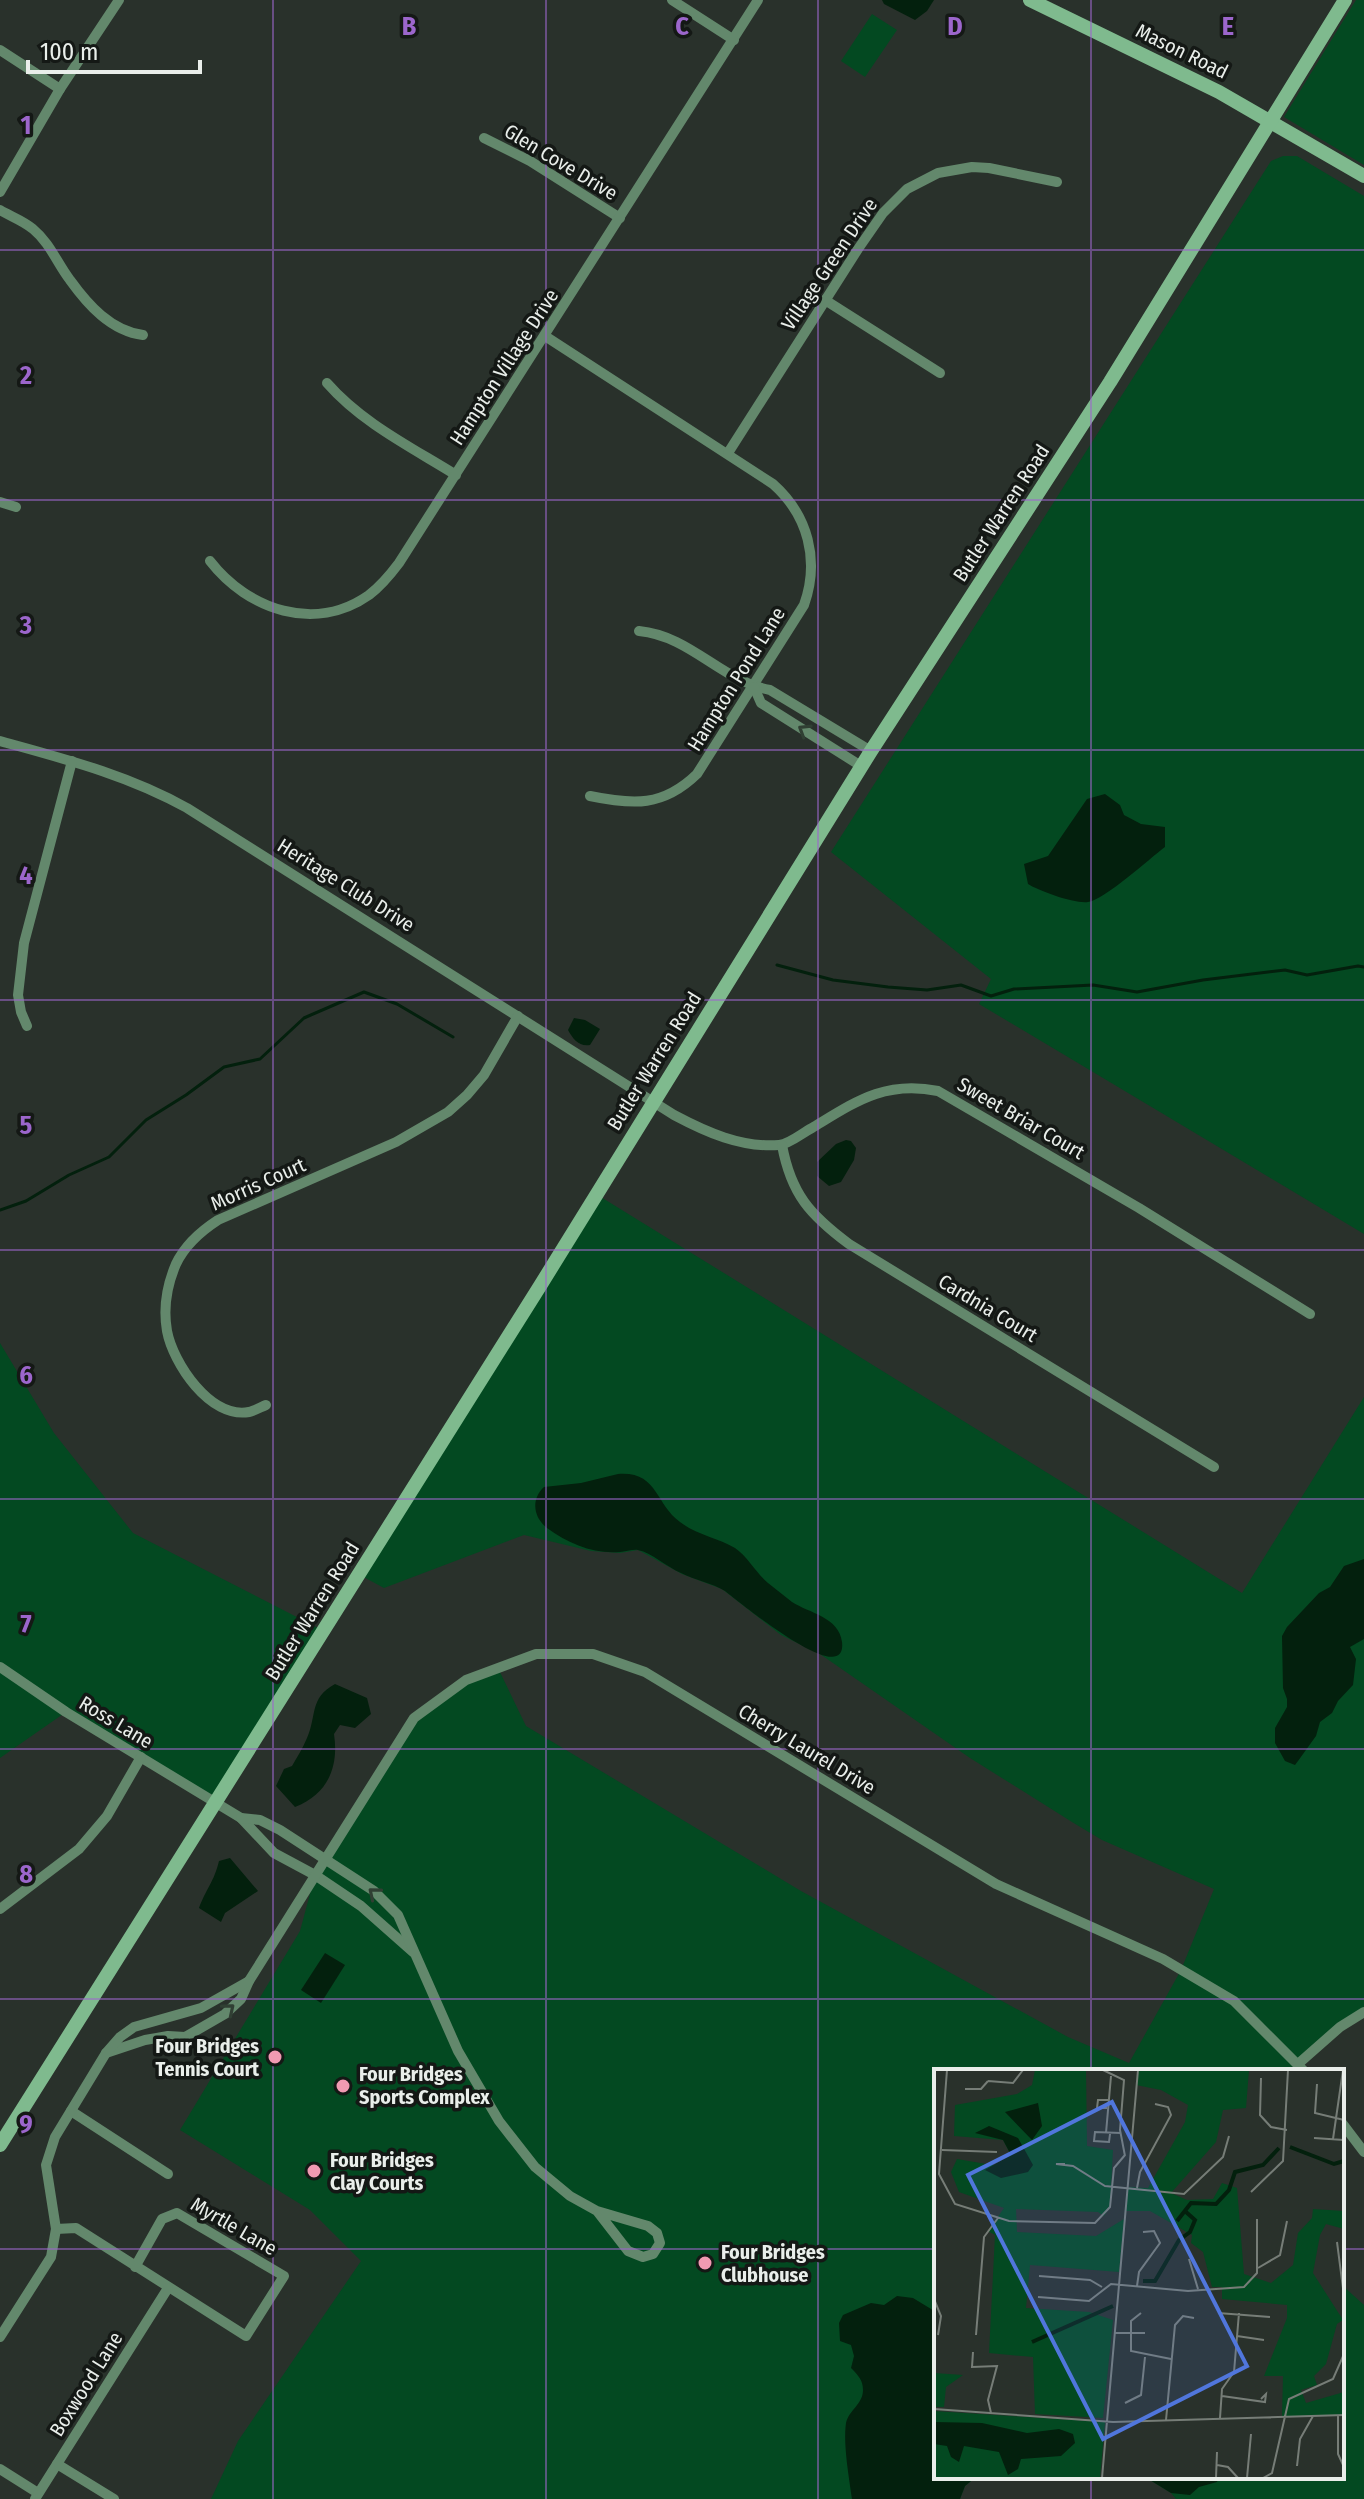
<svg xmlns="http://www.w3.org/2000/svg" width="1364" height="2499" font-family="'Fira Sans Condensed',sans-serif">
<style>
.green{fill:#034921}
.water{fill:#03200d}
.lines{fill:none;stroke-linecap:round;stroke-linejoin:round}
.stream{stroke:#03200d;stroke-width:3}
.street{stroke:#63886c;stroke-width:10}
.secondary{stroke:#7fba8e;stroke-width:14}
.oneway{stroke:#303f33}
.grid{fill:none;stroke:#9c66cc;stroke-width:2;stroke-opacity:0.55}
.poi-dot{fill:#f19ab2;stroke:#141815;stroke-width:3}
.labels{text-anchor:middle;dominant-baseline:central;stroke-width:7;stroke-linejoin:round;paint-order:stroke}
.street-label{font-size:20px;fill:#e9eeea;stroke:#141815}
.poi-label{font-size:20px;font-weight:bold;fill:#e9eeea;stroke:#141815;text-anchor:start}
.inset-river{fill:none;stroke:#03200d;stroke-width:4}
.inset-road{fill:none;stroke:#767d77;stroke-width:2}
.view{fill:#5076dc;fill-opacity:0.15;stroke:#5076dc;stroke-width:4}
.inset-edge{fill:none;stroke:#e9eeea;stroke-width:4}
.grid-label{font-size:26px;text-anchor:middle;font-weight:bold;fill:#9c66cc;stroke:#141815;stroke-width:7;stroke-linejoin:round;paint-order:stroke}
</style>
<rect width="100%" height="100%" fill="#29312b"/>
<g class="green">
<polygon points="1356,0 1364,0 1364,165 1284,117"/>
<polygon points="872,14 897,30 865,77 841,61"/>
<polygon points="1283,156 1297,156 1364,196 1364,1234 979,1004 991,979 831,852 1271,161"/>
<polygon points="596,1194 1242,1593 1364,1397 1364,2012 1289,2071 936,2071 936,2477 976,2477 965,2486 960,2499 211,2499 238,2441 361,2261 310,2210 180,2130 300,1931 315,1875 414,1718 451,1689 498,1668 526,1726 801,1891 1068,2037 1129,2063 1181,1970 1214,1889 1102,1840 1072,1822 970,1758 820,1654 781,1635 722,1589 682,1574 638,1550 620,1553 591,1551 524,1535 384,1588 358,1574"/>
<polygon points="0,1343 54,1433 133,1533 324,1631 216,1803 66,1712 0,1758"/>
<polygon points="1342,2285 1364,2305 1364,2499 1176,2499 1171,2493 1145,2477 1342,2477"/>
</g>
<g class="water">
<polygon points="882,0 934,0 927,11 915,20 884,4"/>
<path d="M 1105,794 L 1120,805 L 1124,815 L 1141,824 L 1165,827 L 1165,847 C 1149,859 1104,900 1088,902 C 1075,904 1039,891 1028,884 L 1024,864 L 1048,856 L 1087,799 Z"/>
<path d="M 574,1018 L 585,1020 L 600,1029 L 590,1045 C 579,1047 573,1039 568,1030 Z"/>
<polygon points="846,1140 851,1141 856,1148 854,1160 841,1182 829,1186 817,1176 817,1162 836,1144"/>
<path d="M 618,1474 C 658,1471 655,1504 680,1522 C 697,1535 718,1538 735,1548 C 748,1557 756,1573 768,1583 C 776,1589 784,1596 792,1602 C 809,1613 839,1617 842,1642 C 848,1693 732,1596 725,1591 C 712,1583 695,1580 681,1573 C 667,1567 652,1553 638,1550 C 633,1549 625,1552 620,1552 C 593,1554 569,1544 547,1528 C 533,1517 531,1499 544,1487 L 581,1483 Z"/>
<polygon points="1364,1559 1364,1639 1350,1647 1356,1659 1353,1685 1338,1701 1332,1713 1320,1722 1316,1736 1298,1761 1295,1765 1285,1761 1275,1743 1275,1728 1287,1707 1287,1699 1283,1688 1282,1636 1287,1627 1319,1593 1330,1587 1344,1566"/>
<path d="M 335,1684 L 367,1698 L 371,1714 L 355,1728 L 340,1725 L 334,1734 C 339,1767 328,1794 295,1807 L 276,1786 L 284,1769 L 292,1766 C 297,1757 303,1748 307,1738 C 317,1716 309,1698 335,1684 Z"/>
<path d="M 230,1858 L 258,1891 L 225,1913 L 221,1922 L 199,1908 C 206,1889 214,1882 219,1861 Z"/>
<polygon points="325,1953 345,1965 321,2003 301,1990"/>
<path d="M 897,2296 L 913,2298 L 936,2312 L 936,2477 L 976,2477 L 965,2486 L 960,2499 L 852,2499 C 849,2477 843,2444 846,2423 C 849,2410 863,2404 863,2390 C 863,2380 858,2375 851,2368 L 854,2356 L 851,2345 L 840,2341 L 839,2323 L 843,2315 L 871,2303 L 884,2305 Z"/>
<polygon points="1145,2477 1219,2477 1217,2482 1199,2487 1190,2495 1171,2493"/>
</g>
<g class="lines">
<g class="stream">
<polyline points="777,965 833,980 888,987 927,990 961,985 991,996 1014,989 1093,985 1137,992 1203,980 1285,970 1307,975 1358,966 1364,967"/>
<polyline points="0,1210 26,1201 69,1175 109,1157 146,1120 186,1095 224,1067 260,1059 304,1018 364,992 397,1004 453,1037"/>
</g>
<g class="street">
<polyline points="672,0 734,40"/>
<polyline points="0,50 60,89"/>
<polyline points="484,138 530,161 620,218"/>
<polyline points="0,192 60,89 119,0"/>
<path d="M 0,210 C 10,216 24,221 33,229 C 50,243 57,263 70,280 C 88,305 111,331 143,335"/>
<polyline points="825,300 940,373"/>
<path d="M 545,336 L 773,484 C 808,515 820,560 804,605 L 697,774 C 663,807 633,805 590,796"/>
<path d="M 327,383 C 362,423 411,447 456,475"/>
<polyline points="728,453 858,249 883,213 907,189 938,173 972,167 989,168 1057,182"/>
<polyline points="0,502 16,507"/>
<path d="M 210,561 C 248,610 315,633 369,595 C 381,586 390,575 399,563 L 758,0"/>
<path d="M 639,631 C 691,636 721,681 770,690 L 871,751"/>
<polyline points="754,687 761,703 861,766"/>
<path d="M 0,741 C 65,759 128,775 187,808 L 674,1115 C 706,1132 741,1148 779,1145 C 790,1144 802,1133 812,1128 C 855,1102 885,1080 938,1091 L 1139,1208 L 1310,1314"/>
<polyline points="27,1026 21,1012 18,995 24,943 72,761"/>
<path d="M 782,1145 C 791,1194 810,1215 849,1244 L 1214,1467"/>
<path d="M 266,1405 C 261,1407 254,1411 249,1412 C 210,1419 173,1363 167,1331 C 163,1308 167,1285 176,1264 C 185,1245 201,1231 218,1220 L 396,1142 L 448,1112 L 467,1095 L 484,1075 L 518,1016"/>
<polyline points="0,1667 66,1712 241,1818 274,1853 315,1875 361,1906 413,1952"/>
<polyline points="241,1818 260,1820 280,1830 374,1891 398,1915 458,2051 499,2121 535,2167 570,2196 597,2211 628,2251 643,2257 653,2254 660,2243 657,2233 648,2226 597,2211"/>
<polyline points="0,1909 79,1849 107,1816 141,1757"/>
<polyline points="106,2053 145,2040 168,2036 185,2037 225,2014 241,1999 249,1981 414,1718 466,1680 536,1654 593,1654 645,1672 996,1884 1163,1959 1234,2001 1304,2071"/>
<polyline points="1298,2064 1340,2027 1364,2012"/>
<polyline points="71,2111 168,2174"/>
<polyline points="1342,2123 1364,2152"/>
<polyline points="56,2229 76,2228 246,2336 284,2276 177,2213 162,2219 135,2267"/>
<polyline points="0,2337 51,2257 56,2229 46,2165 55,2137 106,2053 120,2037 134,2027 201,2008 249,1981"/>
<polyline points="57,2464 114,2499"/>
<polyline points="0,2469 38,2493"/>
<polyline points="35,2499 168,2288"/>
</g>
<g class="secondary">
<polyline points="1030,0 1219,92 1364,176"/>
<polyline points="0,2145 540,1286 871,751 1110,382 1345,0"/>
</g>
</g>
<defs><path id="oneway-chevron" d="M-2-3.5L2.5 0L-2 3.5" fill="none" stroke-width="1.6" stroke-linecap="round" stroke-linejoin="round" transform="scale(2)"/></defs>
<g class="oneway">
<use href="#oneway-chevron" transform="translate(804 730) rotate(-148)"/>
<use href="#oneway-chevron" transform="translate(374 1893) rotate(-140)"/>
<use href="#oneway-chevron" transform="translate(229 2009) rotate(-40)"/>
</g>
<path class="grid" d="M 273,0 L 273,2499M 546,0 L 546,2499M 818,0 L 818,2499M 1091,0 L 1091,2071M 0,250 L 1364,250M 0,500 L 1364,500M 0,750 L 1364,750M 0,1000 L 1364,1000M 0,1250 L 1364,1250M 0,1499 L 1364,1499M 0,1749 L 1364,1749M 0,1999 L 1364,1999M 0,2249 L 936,2249M 1342,2249 L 1364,2249M 1091,2477 L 1091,2499"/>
<g class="poi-dot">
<circle cx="275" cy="2057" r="8"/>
<circle cx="343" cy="2086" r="8"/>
<circle cx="314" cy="2171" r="8"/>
<circle cx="705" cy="2263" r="8"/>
</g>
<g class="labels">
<g class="street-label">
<text transform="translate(1182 51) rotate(26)">Mason Road</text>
<text transform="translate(561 162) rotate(31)">Glen Cove Drive</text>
<text transform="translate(829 264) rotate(-56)">Village Green Drive</text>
<text transform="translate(504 367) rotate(-57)">Hampton Village Drive</text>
<text transform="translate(1001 513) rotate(-57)">Butler Warren Road</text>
<text transform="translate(736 679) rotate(-58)">Hampton Pond Lane</text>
<text transform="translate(346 885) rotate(32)">Heritage Club Drive</text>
<text transform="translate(654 1061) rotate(-58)">Butler Warren Road</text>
<text transform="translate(1021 1118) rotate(30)">Sweet Briar Court</text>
<text transform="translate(258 1184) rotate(-24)">Morris Court</text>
<text transform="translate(988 1308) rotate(31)">Cardnia Court</text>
<text transform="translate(312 1611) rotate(-58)">Butler Warren Road</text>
<text transform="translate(116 1722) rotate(31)">Ross Lane</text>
<text transform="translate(807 1749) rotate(31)">Cherry Laurel Drive</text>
<text transform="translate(234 2226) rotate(30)">Myrtle Lane</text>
<text transform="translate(86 2384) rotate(-58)">Boxwood Lane</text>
</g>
<g class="poi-label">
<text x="259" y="2046" text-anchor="end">Four Bridges<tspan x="259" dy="23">Tennis Court</tspan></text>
<text x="359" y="2074">Four Bridges<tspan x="359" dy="23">Sports Complex</tspan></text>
<text x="330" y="2160">Four Bridges<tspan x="330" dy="23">Clay Courts</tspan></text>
<text x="721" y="2252">Four Bridges<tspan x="721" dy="23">Clubhouse</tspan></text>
</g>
</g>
<g transform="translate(934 2069)">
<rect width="410" height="410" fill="#29312b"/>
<path d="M 101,1 L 152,1 L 153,77 L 179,81 L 176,138 L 170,147 L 164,143 L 82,140 L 83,163 L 162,167 L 190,150 L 185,203 L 96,196 L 92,239 L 155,243 L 179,251 L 169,349 L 101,345 L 99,288 L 55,284 L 61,166 L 54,162 L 70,139 L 25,123 L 17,103 L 23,90 L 64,97 L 77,86 L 69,71 L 20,67 L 21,36 L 83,25 L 98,16 ZM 204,1 L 315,1 L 312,39 L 289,41 L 282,73 L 237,124 L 253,131 L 279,130 L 288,114 L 303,119 L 310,205 L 337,214 L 359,196 L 364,164 L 378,149 L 379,140 L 410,142 L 410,160 L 392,155 L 386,166 L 379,204 L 409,251 L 403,255 L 392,295 L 380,307 L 383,316 L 367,321 L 372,334 L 410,323 L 410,346 L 348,348 L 349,307 L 330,307 L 353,249 L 353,236 L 288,230 L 288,218 L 278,218 L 269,183 L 257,174 L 258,166 L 216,142 L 191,142 L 193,118 L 214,119 L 251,53 L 254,36 L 227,21 L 202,16 ZM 0,304 L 29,306 L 12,318 L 10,338 L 0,338 ZM 0,342 L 171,353 L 166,409 L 0,409 Z" fill="#034921"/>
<path d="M 104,34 L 108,57 L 98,71 L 71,43 ZM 55,57 L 84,69 L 99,96 L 94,103 L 67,109 L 51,101 L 77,86 L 69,71 L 41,64 ZM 0,353 L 48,354 L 93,364 L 125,360 L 139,365 L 141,374 L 127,387 L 87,390 L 84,400 L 74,406 L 65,383 L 30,377 L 25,393 L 17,388 L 13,377 L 0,375 Z" fill="#03200d"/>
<path class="inset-river" d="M 356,78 L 400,95 L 410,92M 243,152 L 257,134 L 282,135 L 295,121 L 301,103 L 329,96 L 345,79M 209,212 L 221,212 L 245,171 L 256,163 L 261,151 L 252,143M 98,273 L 179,237"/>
<path class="inset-road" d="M 13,1 L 5,105 L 21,135 L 75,152 L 161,154 L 176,138 L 180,99 L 191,86M 169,1 L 190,11 L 186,61 L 191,87M 327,9 L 326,46 L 337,58 L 353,61M 54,12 L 79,14 L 89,1M 383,15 L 381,44 L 410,51M 31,20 L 47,20 L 54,12M 173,39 L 163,39 L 164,31 L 175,31M 172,64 L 177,7M 176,65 L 175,73 L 160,72 L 161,63 L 187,64M 380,69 L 410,71M 399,70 L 409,1M 8,81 L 63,83M 131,95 L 122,95 L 139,97 L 171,117 L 250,125 L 289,88 L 295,67M 203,119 L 206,103 L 237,46 L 234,38 L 221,35M 317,123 L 349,92 L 354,1M 403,173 L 410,227M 255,190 L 264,220M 324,199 L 346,186 L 353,152M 105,207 L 156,211 L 168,218M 203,217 L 205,203 L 226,174 L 220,162 L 209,163M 104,228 L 155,232 L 177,215 L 254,222 L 310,218 L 323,204 L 323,150M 0,230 L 7,247 L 4,266M 207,244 L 197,252 L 197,282 L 237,290M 284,244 L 336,248M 180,264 L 211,264M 42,266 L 50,168 L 64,149M 303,267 L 330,271M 39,283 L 38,298 L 63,297 L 54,331 L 57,344M 288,327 L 331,333 L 332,325 L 327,330M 191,334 L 207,326 L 211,288M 0,340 L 179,353 L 410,346M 404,346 L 404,385 L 410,398M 286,349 L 288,320 L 300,303 L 305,244M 232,351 L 241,256 L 249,247 L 260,249M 283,396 L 294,398 L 304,409M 363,397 L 366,370 L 379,347M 168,409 L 204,1M 282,409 L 283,383M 313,409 L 317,365M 329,409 L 338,404 L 355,330 L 399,310 L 410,285"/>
<path class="view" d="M 178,33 L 313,297 L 169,370 L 34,106 Z"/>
<rect width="410" height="410" class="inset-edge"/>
</g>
<g class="grid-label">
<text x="409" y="35">B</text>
<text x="682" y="35">C</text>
<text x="955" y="35">D</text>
<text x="1228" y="35">E</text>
<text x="26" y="134">1</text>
<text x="26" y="384">2</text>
<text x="26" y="634">3</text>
<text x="26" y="884">4</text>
<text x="26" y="1134">5</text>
<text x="26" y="1384">6</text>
<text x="26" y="1633">7</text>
<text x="26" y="1883">8</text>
<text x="26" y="2133">9</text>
</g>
<path d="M28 60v12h172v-12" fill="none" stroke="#e9eeea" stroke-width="4"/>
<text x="40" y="60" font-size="24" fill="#e9eeea" stroke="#141815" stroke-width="6" paint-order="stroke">100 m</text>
</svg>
